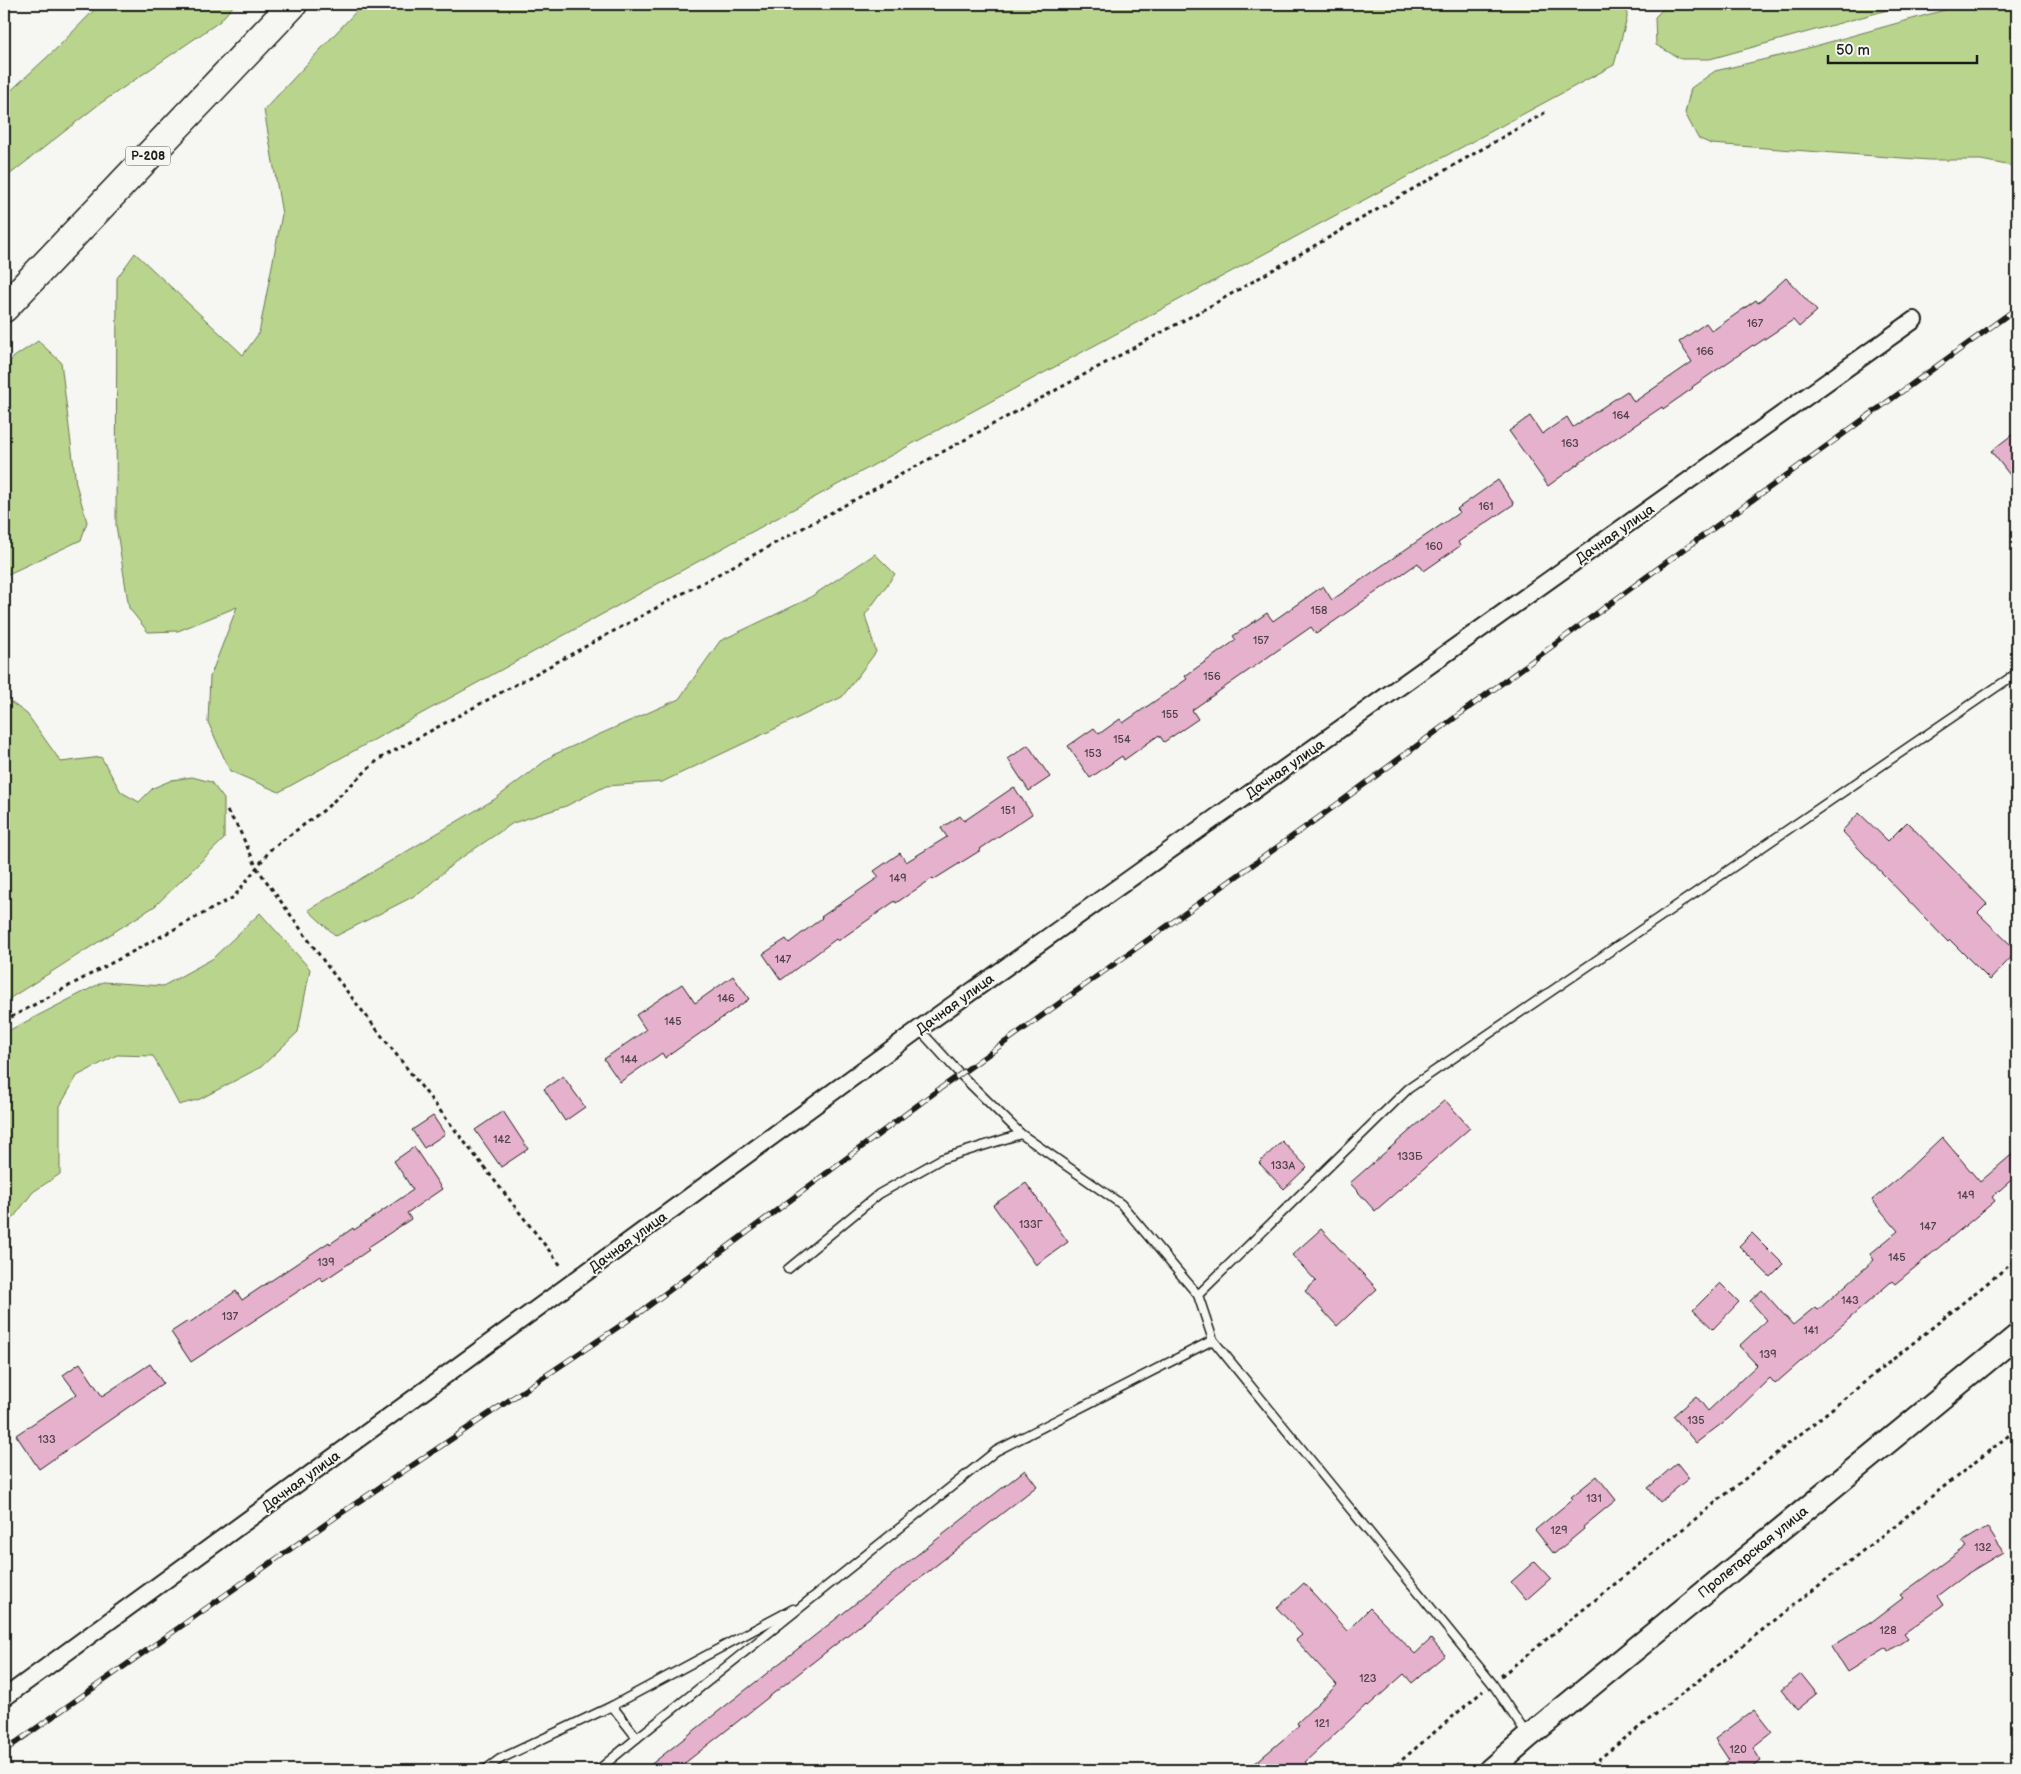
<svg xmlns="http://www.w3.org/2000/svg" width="2021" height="1774" font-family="'Balsamiq Sans',sans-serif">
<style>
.green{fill:#b9d48c;stroke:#6a7854}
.building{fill:#e6b1cc;stroke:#1c1c1c}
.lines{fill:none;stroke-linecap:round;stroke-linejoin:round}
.service-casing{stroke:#1c1c1c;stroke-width:11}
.minor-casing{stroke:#1c1c1c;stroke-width:20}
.secondary-casing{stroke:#1c1c1c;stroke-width:26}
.trunk-casing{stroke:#1c1c1c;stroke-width:31}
.path{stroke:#1c1c1c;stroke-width:3;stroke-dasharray:4 4;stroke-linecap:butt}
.service{stroke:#f6f6f2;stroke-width:8}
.minor{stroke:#f6f6f2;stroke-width:16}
.secondary{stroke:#f6f6f2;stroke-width:22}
.trunk{stroke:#f6f6f2;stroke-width:28}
.rail-casing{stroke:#1c1c1c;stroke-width:5.5}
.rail{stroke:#f6f6f2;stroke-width:4;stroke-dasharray:11;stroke-linecap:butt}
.labels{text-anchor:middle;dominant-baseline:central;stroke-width:4;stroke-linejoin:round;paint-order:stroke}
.number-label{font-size:11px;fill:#4e4148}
.shield{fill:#f6f6f2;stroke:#5d5d5c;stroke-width:1}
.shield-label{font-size:12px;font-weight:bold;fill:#1c1c1c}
.street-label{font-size:14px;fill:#1c1c1c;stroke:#f6f6f2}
</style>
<rect width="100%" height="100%" fill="#f6f6f2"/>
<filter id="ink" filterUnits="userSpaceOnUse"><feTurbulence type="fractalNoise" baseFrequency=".02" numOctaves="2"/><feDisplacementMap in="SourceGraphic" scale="10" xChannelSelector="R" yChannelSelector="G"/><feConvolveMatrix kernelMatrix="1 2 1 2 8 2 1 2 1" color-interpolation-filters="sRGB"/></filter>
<g filter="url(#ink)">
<g class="green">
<polygon points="100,4 235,4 219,22 98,105 4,179 4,97 58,47"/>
<polygon points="363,4 1627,4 1627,18 1614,65 899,451 279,792 230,771 208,722 210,677 237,607 178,631 148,632 129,608 116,525 117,278 135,253 243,355 259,333 282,214 264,110"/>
<polygon points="1668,4 1909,4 1710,59 1681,59 1656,45 1655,17"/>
<polygon points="1966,4 2017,4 2017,167 1981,160 1930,160 1711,144 1698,138 1685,113 1691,88 1715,71 1783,55"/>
<polygon points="38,341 61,362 76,484 87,522 81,540 4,576 4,368 14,357"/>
<polygon points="875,554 895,574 865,615 876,652 842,697 662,782 606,786 566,806 513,823 455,862 420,893 336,936 308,910 495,799 553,755 679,699 720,641 806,600"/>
<polygon points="4,697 27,714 61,762 101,757 121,792 139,802 153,788 172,780 192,777 211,782 224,799 224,839 155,906 4,1002"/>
<polygon points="260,913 310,969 298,1032 261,1067 200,1099 179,1105 153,1056 117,1055 77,1076 60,1106 60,1174 33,1192 4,1230 4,1033 103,982 163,986 212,959"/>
</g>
<g class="building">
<polygon points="1786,278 1817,311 1799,327 1793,320 1754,346 1753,345 1692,387 1693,388 1663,409 1662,407 1592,454 1548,486 1509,431 1530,416 1542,434 1567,417 1573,427 1627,391 1634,402 1692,362 1679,342 1706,323 1712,331 1756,300 1758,303"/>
<polygon points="2017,431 2017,484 1991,451"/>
<polygon points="1498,480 1514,504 1458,542 1460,546 1424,571 1418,563 1316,634 1311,627 1192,710 1198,719 1164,742 1159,735 1124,760 1122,756 1090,778 1068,746 1094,728 1099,734 1120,719 1123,723 1187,679 1185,676 1236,640 1233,636 1267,613 1273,621 1323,586 1332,600 1460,512 1457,509"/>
<polygon points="1028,745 1050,777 1029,791 1008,759"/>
<polygon points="1014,787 1032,814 980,849 981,850 933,880 933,878 896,903 895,901 838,941 836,939 781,980 763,954 786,939 789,943 822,918 821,917 879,877 874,871 900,853 906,862 947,837 941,828 960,816 964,821"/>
<polygon points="1859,813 1888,841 1907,822 1987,904 1978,913 2017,951 1990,980 1950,940 1948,942 1842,831"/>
<polygon points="733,976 749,999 665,1058 662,1053 620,1082 604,1059 646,1030 636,1015 682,984 695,1003"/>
<polygon points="563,1076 585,1107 565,1121 544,1089"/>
<polygon points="1445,1100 1470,1128 1375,1211 1350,1183"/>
<polygon points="503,1111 528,1149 501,1167 475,1130"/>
<polygon points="433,1116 445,1134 424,1148 412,1130"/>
<polygon points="1942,1137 1980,1182 2017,1150 2017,1175 1992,1197 1995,1201 1895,1284 1892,1281 1775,1384 1770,1378 1729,1418 1696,1443 1673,1416 1696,1396 1708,1411 1757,1365 1739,1346 1767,1320 1750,1301 1762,1290 1793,1325 1815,1307 1818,1310 1874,1260 1870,1254 1898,1231 1872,1200 1899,1178"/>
<polygon points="1282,1141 1307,1167 1284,1189 1259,1163"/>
<polygon points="414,1147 442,1189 407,1213 411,1219 367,1248 369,1250 323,1281 320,1277 191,1362 171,1332 188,1321 189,1323 236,1291 242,1300 329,1242 330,1244 353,1228 354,1230 413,1190 394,1161"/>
<polygon points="1026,1183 1068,1242 1036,1265 993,1205"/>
<polygon points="1321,1229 1377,1289 1337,1326 1305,1291 1316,1281 1292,1255"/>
<polygon points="1752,1233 1783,1264 1770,1277 1739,1246"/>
<polygon points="1720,1283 1739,1302 1713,1329 1693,1310"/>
<polygon points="80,1363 102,1396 150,1364 163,1383 39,1469 16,1435 77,1394 63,1375"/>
<polygon points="1677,1463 1689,1478 1660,1502 1648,1488"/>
<polygon points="1025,1470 1037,1486 676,1770 644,1770"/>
<polygon points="1597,1476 1616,1500 1583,1527 1584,1529 1554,1554 1535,1530 1573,1499 1571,1497"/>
<polygon points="1987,1527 2003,1552 1965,1575 1937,1596 1943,1605 1903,1634 1907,1639 1889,1651 1887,1647 1847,1672 1831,1647 1870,1623 1903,1598 1900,1595 1966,1547 1962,1542"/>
<polygon points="1535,1561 1551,1578 1526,1600 1511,1582"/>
<polygon points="1304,1583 1347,1631 1370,1608 1415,1654 1431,1639 1445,1655 1412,1683 1404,1674 1368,1706 1366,1705 1305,1762 1312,1770 1247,1770 1299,1726 1297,1723 1337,1685 1296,1640 1302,1635 1277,1608"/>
<polygon points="1801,1674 1817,1694 1797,1710 1781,1690"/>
<polygon points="1754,1710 1772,1733 1753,1748 1761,1761 1748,1770 1716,1770 1729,1760 1715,1739"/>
</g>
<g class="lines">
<g class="service-casing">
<g id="service">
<polyline points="919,1029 960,1074 1021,1134 1121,1204 1198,1295"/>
<polyline points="788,1269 879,1194 941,1159 1021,1134"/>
<polyline points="612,1706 793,1609"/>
<polyline points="1527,1735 1492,1683 1213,1340 1198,1295 1408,1089 2017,673"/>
<polyline points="637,1738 996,1451 1213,1340"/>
<polyline points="485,1770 500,1759 612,1706 637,1738 598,1770"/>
</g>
</g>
<g class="minor-casing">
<polyline id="minor" points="4,1698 919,1029 1914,320"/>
</g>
<g class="secondary-casing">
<polyline id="secondary" points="1490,1770 1528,1737 2017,1336"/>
</g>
<g class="trunk-casing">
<polyline id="trunk" points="4,308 293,4"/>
</g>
<g class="path">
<polyline points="227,811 238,827 257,868 328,967 562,1267"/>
<polyline points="4,1021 234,897 271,849 324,810 379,759 1212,305 1546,112"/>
<polyline points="1501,1676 2017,1259"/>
<polyline points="1390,1770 1483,1691"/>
<polyline points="1585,1770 2017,1429"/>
</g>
<use href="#service" class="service"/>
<use href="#minor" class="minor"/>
<use href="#secondary" class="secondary"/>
<use href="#trunk" class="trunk"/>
<g class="rail-casing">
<polyline id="rail" points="4,1751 340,1514 639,1313 934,1093 1339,803 1653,572 2017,308"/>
</g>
<use href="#rail" class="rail"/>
</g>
</g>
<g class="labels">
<g class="number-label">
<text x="1755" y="323">167</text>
<text x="1705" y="351">166</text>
<text x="1621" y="415">164</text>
<text x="1570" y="443">163</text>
<text x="1486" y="506">161</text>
<text x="1434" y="546">160</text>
<text x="1319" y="610">158</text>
<text x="1261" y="640">157</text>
<text x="1212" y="676">156</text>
<text x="1170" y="714">155</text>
<text x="1122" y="739">154</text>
<text x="1093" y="753">153</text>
<text x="1008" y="810">151</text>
<text x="898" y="878">149</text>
<text x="783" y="959">147</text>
<text x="726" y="998">146</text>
<text x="673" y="1021">145</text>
<text x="629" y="1059">144</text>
<text x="502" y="1139">142</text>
<text x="1410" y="1156">133Б</text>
<text x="1283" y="1165">133А</text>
<text x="1966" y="1195">149</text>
<text x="1031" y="1224">133Г</text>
<text x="1928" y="1226">147</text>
<text x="1897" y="1257">145</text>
<text x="326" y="1262">139</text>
<text x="1850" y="1300">143</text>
<text x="230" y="1316">137</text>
<text x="1811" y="1330">141</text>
<text x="1768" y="1354">139</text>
<text x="1696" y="1420">135</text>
<text x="47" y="1439">133</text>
<text x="1594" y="1498">131</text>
<text x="1559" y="1530">129</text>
<text x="1983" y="1547">132</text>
<text x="1888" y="1630">128</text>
<text x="1368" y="1678">123</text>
<text x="1322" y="1723">121</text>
<text x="1738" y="1749">120</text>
</g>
<rect class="shield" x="125.5" y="146.5" width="45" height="19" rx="4"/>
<g class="shield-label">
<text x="148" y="156">Р-208</text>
</g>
<g class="street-label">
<text transform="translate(1615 534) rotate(-35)">Дачная улица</text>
<text transform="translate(1285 769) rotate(-35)">Дачная улица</text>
<text transform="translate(955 1004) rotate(-36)">Дачная улица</text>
<text transform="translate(628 1242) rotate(-36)">Дачная улица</text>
<text transform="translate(301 1481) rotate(-36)">Дачная улица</text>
<text transform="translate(1753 1552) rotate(-39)">Пролетарская улица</text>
</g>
</g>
<rect width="2021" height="1774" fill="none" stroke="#f6f6f2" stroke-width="20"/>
<rect x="10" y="10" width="2001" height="1754" fill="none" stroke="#1c1c1c" stroke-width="2" filter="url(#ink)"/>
<path d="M1828 55v8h149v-8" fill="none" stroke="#1c1c1c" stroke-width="2.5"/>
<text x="1836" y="55" font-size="15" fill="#1c1c1c" stroke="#f6f6f2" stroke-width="4" paint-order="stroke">50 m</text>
</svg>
